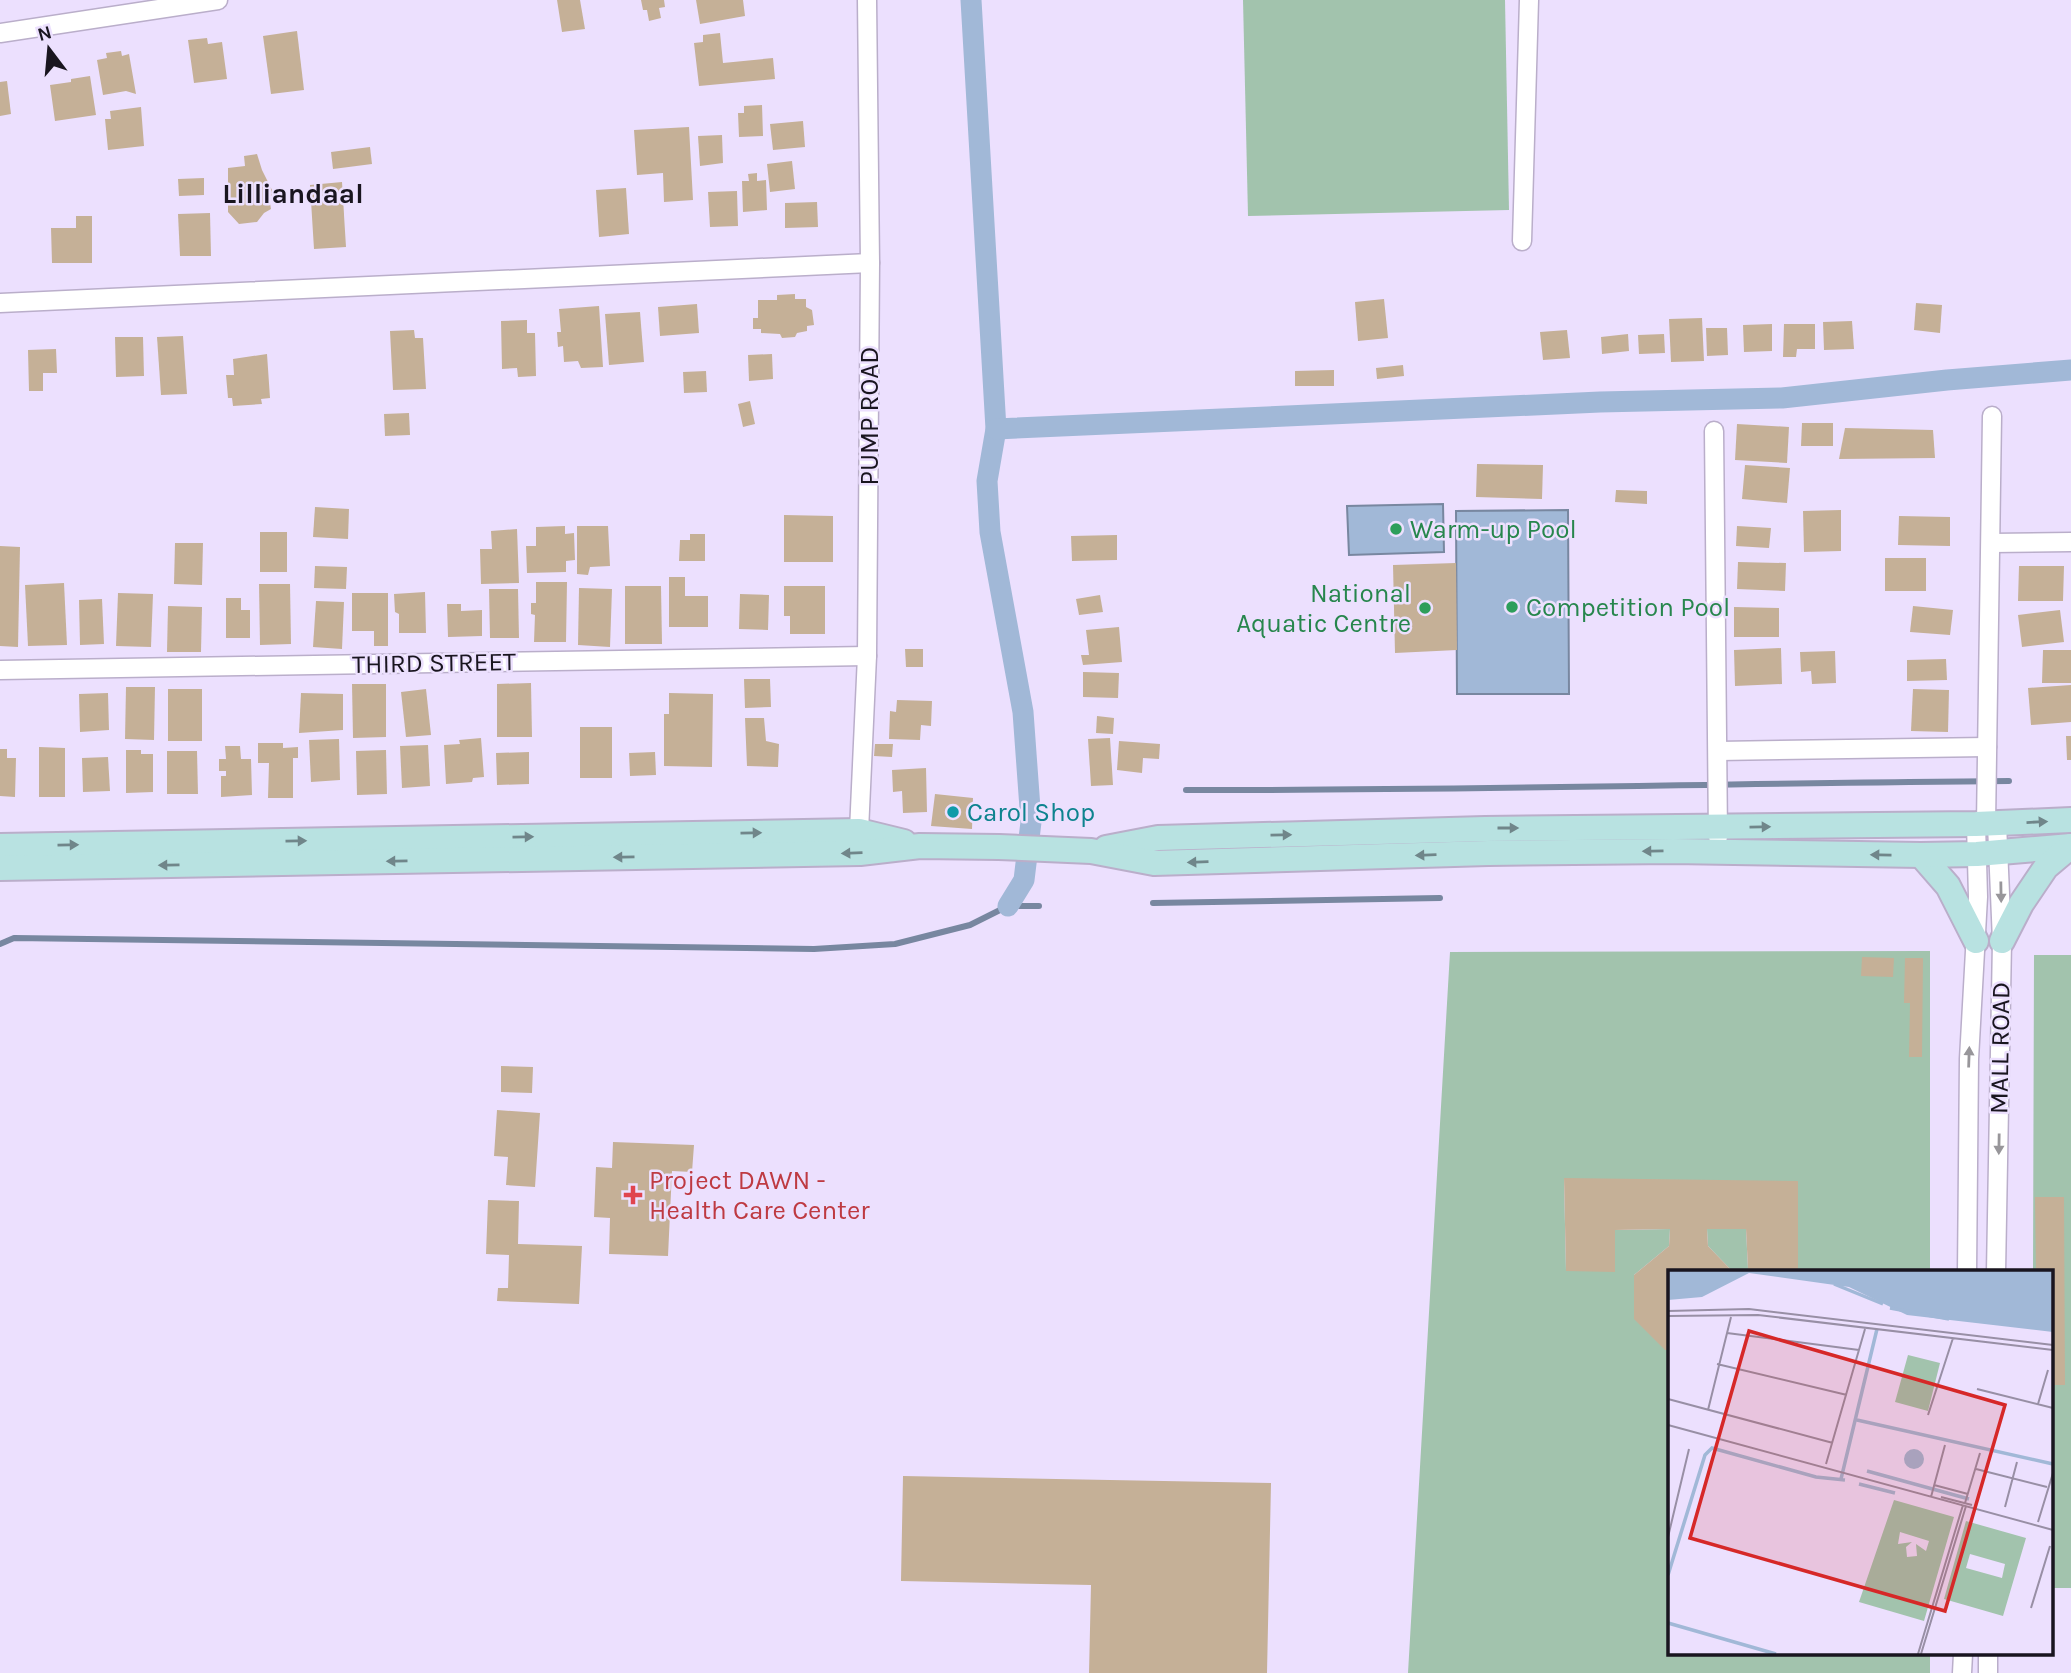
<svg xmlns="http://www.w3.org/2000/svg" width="2071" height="1673" font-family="Karla,sans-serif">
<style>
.green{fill:#a2c3ad}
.water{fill:#a1b8d7;stroke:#7887a0;stroke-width:2}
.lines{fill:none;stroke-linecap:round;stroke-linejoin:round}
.stream{stroke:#7887a0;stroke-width:6}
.canal{stroke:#a1b8d7;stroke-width:21}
.building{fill:#c5b097}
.street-casing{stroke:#baaeca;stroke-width:21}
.secondary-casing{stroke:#baaeca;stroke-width:28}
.street{stroke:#fff;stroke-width:18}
.secondary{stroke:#b8e2e1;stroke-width:24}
.oneway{fill:#70868a}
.oneway2{fill:#98969a}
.leisure-dot{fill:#2e9e5b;stroke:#ece0fe;stroke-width:2.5}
.culture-dot{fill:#0f9aa8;stroke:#ece0fe;stroke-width:2.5}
.health-dot{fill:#e0444e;stroke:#ece0fe;stroke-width:2.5}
.labels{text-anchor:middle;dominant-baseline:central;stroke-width:5;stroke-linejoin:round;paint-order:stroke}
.street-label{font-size:26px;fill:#19151f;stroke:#ece0fe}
.leisure-label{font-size:26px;fill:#27864d;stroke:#ece0fe;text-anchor:start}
.culture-label{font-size:26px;fill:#0d838f;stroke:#ece0fe;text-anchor:start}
.health-label{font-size:26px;fill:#be3a42;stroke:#ece0fe;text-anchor:start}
.neighbourhood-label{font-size:28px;font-weight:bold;fill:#19151f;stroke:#ece0fe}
.inset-river{fill:none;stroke:#a1b8d7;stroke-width:3.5}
.inset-road{fill:none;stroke:#988fa5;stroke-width:2}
.view{fill:#d62828;fill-opacity:0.15;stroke:#d62828;stroke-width:3.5}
.inset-edge{fill:none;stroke:#19151f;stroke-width:3.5}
</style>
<rect width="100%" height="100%" fill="#ece0fe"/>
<g class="green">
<polygon points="1243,0 1505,0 1509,210 1248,216"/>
<polygon points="1930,951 1930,1272 1733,1272 1708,1246 1707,1229 1746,1229 1748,1269 1798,1182 1564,1179 1566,1271 1615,1271 1615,1230 1670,1229 1669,1246 1634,1275 1665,1349 1670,1350 1670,1654 1930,1654 1930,1673 1408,1673 1450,952"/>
<polygon points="2034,955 2071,955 2071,1588 2052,1588 2052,1272 2033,1272"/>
</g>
<g class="water">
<polygon points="1443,504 1444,552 1349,555 1347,506"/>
<polygon points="1568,510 1569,694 1457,694 1456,511"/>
</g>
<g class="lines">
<g class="stream">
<path d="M 1186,790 C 1460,791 1734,783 2009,781"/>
<polyline points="1153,903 1440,898"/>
<polyline points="0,944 14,938 814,949 895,944 970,925 1008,906 1039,906"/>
</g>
<g class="canal">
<polyline points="971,0 996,429 987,481 990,532 1023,712 1031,822 1024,880 1008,906"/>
<polyline points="996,429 1600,402 1782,398 1947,380 2071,370"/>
</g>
</g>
<g class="building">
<polygon points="557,0 580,0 585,29 562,32"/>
<polygon points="641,0 664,0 665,7 659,8 661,18 649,21 647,10 643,10"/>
<polygon points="696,0 743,0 745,16 700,24"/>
<polygon points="297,31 304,90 271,94 263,36"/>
<polygon points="720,33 723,63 773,58 775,79 699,86 694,43 703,42 703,35"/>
<polygon points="207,38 208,44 222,42 227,79 194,83 188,40"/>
<polygon points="121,51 122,56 129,54 136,94 126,91 103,95 97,60 107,58 106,53"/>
<polygon points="90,76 96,115 55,121 50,85 71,82 71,79"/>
<polygon points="7,81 11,114 0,116 0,82"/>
<polygon points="762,105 763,136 739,137 738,113 744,113 744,106"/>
<polygon points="141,107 144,146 108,150 105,119 111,119 110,111"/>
<polygon points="803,121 805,147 773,150 770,124"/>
<polygon points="689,127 693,200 664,202 663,173 637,175 634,130"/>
<polygon points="722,135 723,163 700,166 698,136"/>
<polygon points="370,147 372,164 333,169 331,152"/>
<polygon points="257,154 262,170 274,194 269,197 271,209 264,213 257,222 239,224 228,212 228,168 245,166 244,156"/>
<polygon points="792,161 795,189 770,192 767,164"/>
<polygon points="757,173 757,181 766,180 767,210 743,212 742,181 749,181 748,174"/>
<polygon points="204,178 204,195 179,196 178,179"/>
<polygon points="342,182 346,247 314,249 310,185"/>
<polygon points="626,188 629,234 599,237 596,190"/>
<polygon points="737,191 738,226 710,227 708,192"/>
<polygon points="817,202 818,227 785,228 785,203"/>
<polygon points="210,213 211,256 180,256 178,214"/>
<polygon points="76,216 92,216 92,263 52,263 51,228 76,228"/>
<polygon points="795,294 795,299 806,299 806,307 812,310 814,325 807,326 807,331 797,333 795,337 782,338 780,334 761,333 761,329 753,329 753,318 758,318 758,300 777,300 777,295"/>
<polygon points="1384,299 1388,338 1358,341 1355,302"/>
<polygon points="1916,303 1942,305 1940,333 1914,330"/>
<polygon points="697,304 699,333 660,336 658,307"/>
<polygon points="599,306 603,367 581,368 578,361 564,362 563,346 558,347 557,332 561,332 559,309"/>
<polygon points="640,312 644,362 609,365 605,314"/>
<polygon points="1702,318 1704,361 1671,362 1669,319"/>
<polygon points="527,320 527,333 535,333 536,376 518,377 517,368 502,369 501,321"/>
<polygon points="1852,321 1854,349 1824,350 1823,322"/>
<polygon points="1772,324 1772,351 1744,352 1743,325"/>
<polygon points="1784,324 1815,324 1815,349 1797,349 1796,357 1783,357"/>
<polygon points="1706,328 1727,328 1728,355 1707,356"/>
<polygon points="414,330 415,338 423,338 426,389 393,390 390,331"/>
<polygon points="1567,330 1570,358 1543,360 1540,332"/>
<polygon points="1628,334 1629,351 1602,354 1601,337"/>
<polygon points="1664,334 1665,353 1639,354 1638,335"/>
<polygon points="183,336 187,394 161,395 157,337"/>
<polygon points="115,337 143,337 144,376 116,377"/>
<polygon points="56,349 57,373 43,373 43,391 29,391 28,350"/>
<polygon points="267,354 270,398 261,399 262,404 233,406 232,398 228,398 226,375 234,375 233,359"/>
<polygon points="772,354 773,379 749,381 748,355"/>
<polygon points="1403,365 1404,376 1377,379 1376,368"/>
<polygon points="1334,370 1334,386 1295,386 1295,371"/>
<polygon points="706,371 707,392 684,393 683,372"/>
<polygon points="750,401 755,424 743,427 738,404"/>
<polygon points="409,413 410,435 385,436 384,414"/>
<polygon points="1802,423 1833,423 1833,446 1801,446"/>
<polygon points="1737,424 1789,427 1787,463 1735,460"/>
<polygon points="1845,428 1933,430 1935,458 1839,459"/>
<polygon points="1477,464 1543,465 1542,499 1476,497"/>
<polygon points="1745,465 1790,468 1787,503 1742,499"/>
<polygon points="1616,490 1647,491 1647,504 1615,502"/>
<polygon points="315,507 349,509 348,539 313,537"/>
<polygon points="1841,510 1841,551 1804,552 1803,511"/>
<polygon points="784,515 833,516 833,562 784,562"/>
<polygon points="1899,516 1950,517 1950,546 1898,545"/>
<polygon points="565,526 565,534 574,533 575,560 566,561 566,572 527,573 526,546 536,546 536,527"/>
<polygon points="577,526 608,526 610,566 590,567 588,575 577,574"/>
<polygon points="1737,526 1771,528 1769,548 1736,546"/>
<polygon points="517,529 519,583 481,584 480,549 492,549 491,531"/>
<rect x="260" y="532" width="27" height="40"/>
<polygon points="690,534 705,534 705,561 679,561 680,540 690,540"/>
<polygon points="1117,535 1117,560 1072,561 1071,536"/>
<polygon points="175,543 203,543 202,585 174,584"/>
<polygon points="0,546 20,547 18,647 0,646"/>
<rect x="1885" y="558" width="41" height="33"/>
<polygon points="1738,562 1786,563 1785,591 1737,589"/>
<polygon points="1456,563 1457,650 1395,653 1393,565"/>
<polygon points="315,566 347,567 346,589 314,588"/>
<polygon points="2019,566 2064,566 2063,601 2018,601"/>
<polygon points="669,577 685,577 685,596 708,596 708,627 669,627"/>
<polygon points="536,582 567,582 566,642 534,642 535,615 531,614 531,603 536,603"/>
<polygon points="64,583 67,645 28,646 25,585"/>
<polygon points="259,584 290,584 291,644 260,645"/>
<polygon points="625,586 661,586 662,644 625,644"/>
<polygon points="784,586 825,586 825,634 790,634 790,616 784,616"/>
<polygon points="579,588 612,589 610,647 578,645"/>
<polygon points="489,589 518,589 519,638 490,638"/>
<polygon points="425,592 426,633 399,633 399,614 395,612 394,594"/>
<polygon points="118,593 153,594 151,647 116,646"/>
<polygon points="352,593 388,593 388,646 374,646 374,631 352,631"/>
<polygon points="740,594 769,595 768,630 739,629"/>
<polygon points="1100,595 1103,612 1079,615 1076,599"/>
<polygon points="226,598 241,598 241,610 250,610 250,638 226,638"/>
<polygon points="102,599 104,644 80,645 79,600"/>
<polygon points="316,601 344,602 342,649 313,647"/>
<polygon points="447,604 461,604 461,611 482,610 482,636 448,637"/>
<polygon points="168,606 202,607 201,652 167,652"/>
<polygon points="1913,606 1953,610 1950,635 1910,632"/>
<polygon points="1734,607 1779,608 1779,637 1734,637"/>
<polygon points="2060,610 2064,642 2022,647 2018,615"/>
<polygon points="1119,627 1122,662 1083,665 1081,655 1089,655 1086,630"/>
<polygon points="1781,648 1782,684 1735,686 1734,650"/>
<polygon points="905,649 923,649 923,667 906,667"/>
<polygon points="2043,650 2071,650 2071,683 2042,683"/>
<polygon points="1835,651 1836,683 1812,684 1811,671 1801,672 1800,652"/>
<polygon points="1946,659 1947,680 1907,681 1907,660"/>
<polygon points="1083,672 1119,673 1118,698 1083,697"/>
<polygon points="744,679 770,679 771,707 745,708"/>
<polygon points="531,683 532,737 497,737 497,684"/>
<polygon points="352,684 386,684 386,737 353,738"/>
<polygon points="2071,685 2071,722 2031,725 2028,688"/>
<polygon points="126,687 155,687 154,740 125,739"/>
<rect x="168" y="689" width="34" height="52"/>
<polygon points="426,689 431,735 406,737 401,692"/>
<polygon points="1913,689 1949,690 1948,732 1911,731"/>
<polygon points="108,693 109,730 80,732 79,694"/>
<polygon points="301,693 343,694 343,730 299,733"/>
<polygon points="669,693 713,694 712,767 664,766 664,714 669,714"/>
<polygon points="897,700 932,701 931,726 921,725 920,740 889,739 890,711 896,712"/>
<polygon points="1097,716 1114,718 1113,734 1096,733"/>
<polygon points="745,718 764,718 766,741 779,744 778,767 747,766"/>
<rect x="580" y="727" width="32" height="51"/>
<polygon points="2066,736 2071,736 2071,760 2067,760"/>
<polygon points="481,738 484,777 473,778 472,782 446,784 444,745 460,744 459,740"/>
<polygon points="1110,738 1113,785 1091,786 1088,739"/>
<polygon points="339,739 340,780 311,782 309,740"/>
<polygon points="1119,741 1160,744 1159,759 1143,758 1142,773 1117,770"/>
<polygon points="258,743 283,743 283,748 298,747 298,758 293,758 293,798 268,798 269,763 258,763"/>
<polygon points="875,744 893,744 892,757 874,756"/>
<polygon points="428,745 430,786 402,788 400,746"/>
<polygon points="225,746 240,746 241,759 251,759 252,795 221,797 221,776 226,776 226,771 219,771 219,759 226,759"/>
<polygon points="39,747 65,748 65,797 39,797"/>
<polygon points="0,749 7,749 7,758 16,758 15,797 0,796"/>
<polygon points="126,750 141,750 141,754 153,754 153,792 126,793"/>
<polygon points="386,750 387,794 357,795 356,751"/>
<polygon points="167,751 197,751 198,794 167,794"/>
<polygon points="529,752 529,784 497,785 496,753"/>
<polygon points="655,752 656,775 630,776 629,753"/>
<polygon points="108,757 110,791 83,792 82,758"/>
<polygon points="926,768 927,812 903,813 902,791 893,792 892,770"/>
<polygon points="935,794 973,798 972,829 931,826"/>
<polygon points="1862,957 1894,958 1893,977 1861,976"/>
<polygon points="1905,958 1923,958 1922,1057 1909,1057 1910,1003 1904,1003"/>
<polygon points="501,1066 533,1067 532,1093 501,1092"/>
<polygon points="497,1110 540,1113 535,1187 506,1185 508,1157 494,1156"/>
<polygon points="613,1142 694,1145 692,1172 672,1171 668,1256 609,1254 610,1218 594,1217 596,1167 612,1168"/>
<polygon points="1564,1178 1798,1181 1798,1269 1748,1269 1746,1229 1707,1229 1708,1246 1733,1272 1670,1272 1670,1350 1665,1350 1634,1319 1634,1275 1669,1246 1670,1229 1615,1230 1615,1272 1566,1271"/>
<polygon points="2035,1197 2064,1197 2065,1385 2052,1385 2052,1272 2036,1272"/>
<polygon points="488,1200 519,1201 518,1244 582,1246 579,1304 497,1301 498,1288 508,1288 509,1255 486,1254"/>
<polygon points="903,1476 1271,1483 1267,1673 1089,1673 1091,1585 901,1581"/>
</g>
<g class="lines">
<g class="street-casing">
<g id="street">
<polyline points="0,33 218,0"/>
<polyline points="1522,241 1529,0"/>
<polyline points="0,303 870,263"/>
<polyline points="1714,431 1718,837"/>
<polyline points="1992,543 2071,542"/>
<polyline points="0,670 867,656"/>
<polyline points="1718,751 1987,747"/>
<polyline points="1986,824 1992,416"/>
<polyline points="859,831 867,656 870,263 867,0"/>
<polyline points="1967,1272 1969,1059 1978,897 1976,824"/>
<polyline points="1996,1272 2002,941 1997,824"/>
<polyline points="1962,1673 1963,1654"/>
<polyline points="1988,1673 1988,1654"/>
</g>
</g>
<g class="secondary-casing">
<g id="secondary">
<polyline points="0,846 859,831 904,842"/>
<polyline points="1106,848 1158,838 1485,829 1976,824 2071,820"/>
<polyline points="1921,855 1948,886 1976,941"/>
<polyline points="0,868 860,853 920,846 999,847 1091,851 1154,863 1488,853 1673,851 1921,855 1977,854 2071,846"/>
<polyline points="2002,941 2021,904 2046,867 2071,846"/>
</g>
</g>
<use href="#street" class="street"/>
<use href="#secondary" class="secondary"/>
</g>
<defs><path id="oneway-solid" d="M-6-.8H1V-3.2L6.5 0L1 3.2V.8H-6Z" transform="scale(1.75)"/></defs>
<g class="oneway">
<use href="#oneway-solid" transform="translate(2037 822) rotate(-3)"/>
<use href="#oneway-solid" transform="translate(1760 827) rotate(-1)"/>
<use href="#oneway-solid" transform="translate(1508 828)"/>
<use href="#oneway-solid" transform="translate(751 833) rotate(-1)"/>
<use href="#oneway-solid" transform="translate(1281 835) rotate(-1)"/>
<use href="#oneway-solid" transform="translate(523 837) rotate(-1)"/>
<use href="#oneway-solid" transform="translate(296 841) rotate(-1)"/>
<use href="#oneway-solid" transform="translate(68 845) rotate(-1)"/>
<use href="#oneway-solid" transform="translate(1653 851) rotate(179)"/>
<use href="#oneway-solid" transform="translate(852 853) rotate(178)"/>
<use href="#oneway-solid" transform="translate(1426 855) rotate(178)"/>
<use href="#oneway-solid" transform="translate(1881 855) rotate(-179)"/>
<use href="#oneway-solid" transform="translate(624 857) rotate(179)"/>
<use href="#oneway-solid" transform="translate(397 861) rotate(179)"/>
<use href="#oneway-solid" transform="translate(1198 862) rotate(178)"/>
<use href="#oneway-solid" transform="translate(169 865) rotate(179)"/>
</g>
<g class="oneway2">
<use href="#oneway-solid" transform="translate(2001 892) rotate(89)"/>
<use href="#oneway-solid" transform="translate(1969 1057) rotate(-88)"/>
<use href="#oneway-solid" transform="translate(1999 1144) rotate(91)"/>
</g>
<g class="leisure-dot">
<circle cx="1396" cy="529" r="7"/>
<circle cx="1512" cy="607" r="7"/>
<circle cx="1425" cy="608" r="7"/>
</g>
<circle class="culture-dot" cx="953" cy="812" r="7"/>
<path class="health-dot" d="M629.5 1184.5h7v7h7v7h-7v7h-7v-7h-7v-7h7z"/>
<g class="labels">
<g class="street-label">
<text transform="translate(869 416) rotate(-90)">PUMP ROAD</text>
<text transform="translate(434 663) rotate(-1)">THIRD STREET</text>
<text transform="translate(2000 1048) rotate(-89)">MALL ROAD</text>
</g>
<g class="leisure-label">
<text x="1410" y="529">Warm-up Pool</text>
<text x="1411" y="593" text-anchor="end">National<tspan x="1411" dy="30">Aquatic Centre</tspan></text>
<text x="1526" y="607">Competition Pool</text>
</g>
<g class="culture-label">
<text x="967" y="812">Carol Shop</text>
</g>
<g class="health-label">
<text x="649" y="1180">Project DAWN -<tspan x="649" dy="30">Health Care Center</tspan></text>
</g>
<g class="neighbourhood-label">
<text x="293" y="193">Lilliandaal</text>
</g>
</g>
<g transform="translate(1668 1270)">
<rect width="385" height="385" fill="#ece0fe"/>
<path d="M 240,85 L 272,93 L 260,141 L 227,132 ZM 226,230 L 286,247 L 256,351 L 191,332 ZM 232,262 L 261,271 L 258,281 L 248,274 L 249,286 L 239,287 L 238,277 L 244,272 L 230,274 ZM 298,251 L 358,268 L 335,346 L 276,329 ZM 302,284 L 337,294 L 334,308 L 298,298 Z" fill="#a2c3ad" fill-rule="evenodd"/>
<path d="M 0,1 L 385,1 L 385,62 L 239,45 L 181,17 L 81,3 L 34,27 L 0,30 ZM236 189a10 10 0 1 1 20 0a10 10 0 1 1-20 0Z" fill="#a1b8d7"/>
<path class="inset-river" d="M 166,14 L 215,34M 222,38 L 281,49M 189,150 L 385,194M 199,201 L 301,229M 173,209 L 209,59M 191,214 L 227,223M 0,305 L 37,185 L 44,178 L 148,207 L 177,210M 0,353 L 108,384"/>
<path class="inset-road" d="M 0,41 L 81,39 L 385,75M 0,46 L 90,45 L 385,80M 59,63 L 191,80M 49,94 L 179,125M 309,119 L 385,138M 0,129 L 165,173M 370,134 L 380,100M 40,140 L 63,47M 260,145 L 285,68M 0,155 L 385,260M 158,194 L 197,59M 308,199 L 379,217M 266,215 L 300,224M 263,227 L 277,175M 273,227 L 304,235M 297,233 L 312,183M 337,237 L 349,192M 370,252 L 385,203M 0,267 L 21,179M 363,338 L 382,276M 250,384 L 295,235M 253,384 L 298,236"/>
<path class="view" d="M 81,61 L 337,135 L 277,341 L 22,268 Z"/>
<rect width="385" height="385" class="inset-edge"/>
</g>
<g transform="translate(49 49) rotate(344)" stroke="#ece0fe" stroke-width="5" paint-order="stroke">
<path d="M0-5L12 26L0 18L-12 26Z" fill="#19151f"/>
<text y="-10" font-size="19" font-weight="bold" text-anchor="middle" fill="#19151f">N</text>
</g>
</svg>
